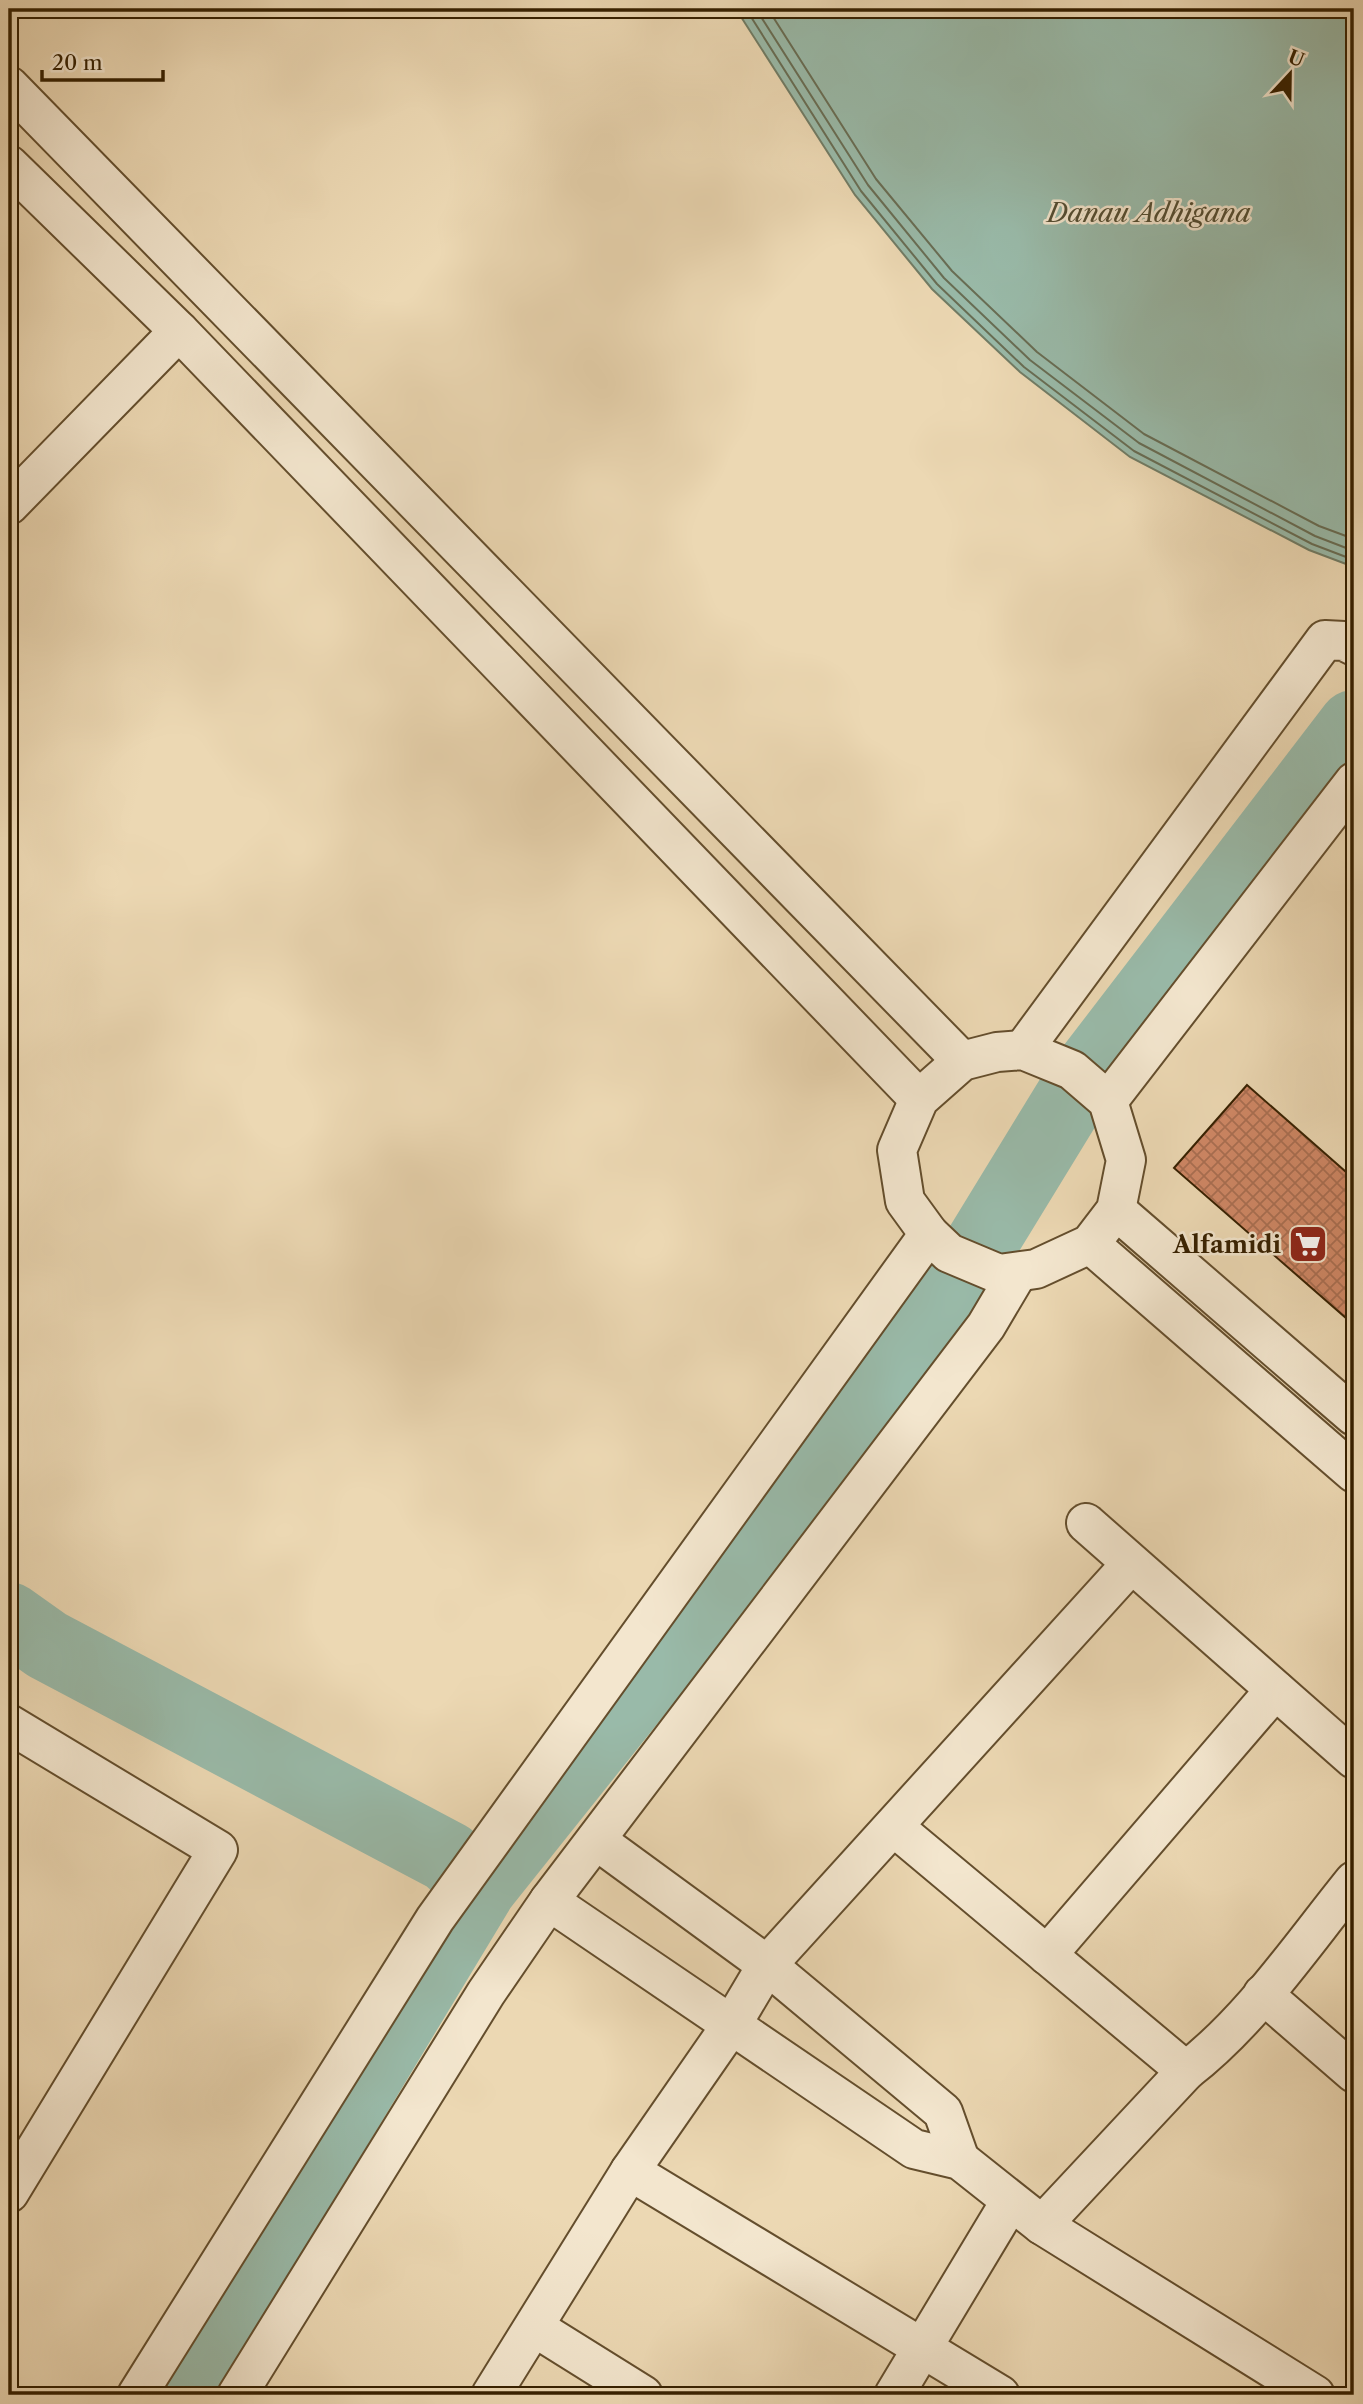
<svg xmlns="http://www.w3.org/2000/svg" width="1363" height="2404" viewBox="0 0 1363 2404" font-family="'Libre Caslon Text',serif">
  <style>
    .water { fill: #99baa9; stroke: #717c65; stroke-width: 2 }
    .lines { fill: none; stroke-linecap: round; stroke-linejoin: round }
    .shore { stroke: #686d54; stroke-width: 2 }
    .river { stroke: #99baa9; stroke-width: 72 }
    .building { fill: url(#building-cross-hatch); stroke: #362000; stroke-width: 2 }
    .minor-casing { stroke: #644e2d; stroke-width: 42 }
    .minor { stroke: #f3e6ce; stroke-width: 38 }
    .labels { text-anchor: middle; dominant-baseline: central; stroke-width: 5; stroke-linejoin: round; paint-order: stroke }
    .poi-label { font-size: 24px; font-weight: bold; fill: #362000; stroke: #f3e6ce; text-anchor: end }
    .water-label { font-size: 26px; font-style: italic; fill: #544e33; stroke: #f3e6ce }
  </style>
  <defs>
    <pattern id="building-cross-hatch" width="8" height="8" patternUnits="userSpaceOnUse" patternTransform="scale(1.75)"><rect width="8" height="8" fill="#cf8765"/><path d="M0 0l8 8M0 8l8-8" fill="none" stroke="#a96e51"/></pattern>
  </defs>
  <rect width="100%" height="100%" fill="#ecd8b3"/>
  <filter id="stains"><feTurbulence type="fractalNoise" baseFrequency=".00286" numOctaves="4"/><feColorMatrix values="0 0 0 0 .2 0 0 0 0 .09 0 0 0 0 .02 0 0 0 .5 -.17"/></filter>
  <radialGradient id="worn" r=".72"><stop offset=".6" stop-color="#630" stop-opacity="0"/><stop offset="1" stop-color="#630" stop-opacity=".3"/></radialGradient>
  <!-- water -->
  <path class="water" d="M736,9H1354V567L1309,550L1130,457L1020,372L932,289L855,195Z"/>
  <g class="lines">
    <!-- shore -->
    <g class="shore">
      <path d="M746,9L861,191L937,284L1024,367L1134,451L1312,544L1354,560"/>
      <path d="M756,9L868,185L944,278L1030,360L1139,443L1315,536L1354,551"/>
      <path d="M768,9L876,179L952,271L1037,352L1144,434L1319,526L1354,539"/>
    </g>
    <!-- river -->
    <g class="river">
      <path d="M9,1618L47,1645L448,1857L481,1887"/>
      <path d="M175,2395L481,1887L916,1342L966,1269L1078,1086L1354,726"/>
    </g>
  </g>
  <!-- building -->
  <path class="building" d="M1247,1085L1354,1179V1309L1346,1318L1174,1168Z"/>
  <g class="lines">
    <!-- minor casing -->
    <g class="minor-casing">
      <g id="minor">
        <path d="M9,86L962,1061"/>
        <path d="M9,165L179,331L919,1099"/>
        <path d="M9,505L179,331"/>
        <path d="M1023,1050L1072,1070L1108,1101L1126,1160L1116,1210L1090,1244L1036,1269L999,1274L949,1253L929,1234L905,1201L897,1150L919,1099L962,1061L997,1052Z"/>
        <path d="M1023,1050L1325,640L1344,641L1354,646"/>
        <path d="M1108,1101L1354,782"/>
        <path d="M1116,1210L1354,1416"/>
        <path d="M1090,1244L1354,1473"/>
        <path d="M1086,1523L1354,1759"/>
        <path d="M9,1724L218,1850L9,2193"/>
        <path d="M894,1827L1186,2071L1042,2225"/>
        <path d="M596,1840L767,1965L943,2112L960,2160"/>
        <path d="M549,1901L914,2149L960,2160L1042,2225L1315,2395"/>
        <path d="M1047,1955L1275,1690"/>
        <path d="M1263,1994L1354,2073"/>
        <path d="M1186,2071C1252,2020 1302,1945 1354,1881"/>
        <path d="M630,2171L1000,2395"/>
        <path d="M534,2327L643,2395"/>
        <path d="M137,2395L435,1919L929,1234"/>
        <path d="M237,2395L486,1993L549,1901L986,1326L1018,1272"/>
        <path d="M491,2395L630,2171L732,2024L767,1965L1131,1564"/>
        <path d="M894,2395L1010,2202"/>
      </g>
    </g>
    <!-- minor -->
    <use href="#minor" class="minor"/>
  </g>
  <!-- icons -->
  <defs>
    <g id="supermarket-square" transform="scale(2.0125)"><rect x="-9" y="-9" width="18" height="18" rx="4" fill="#8f2418" stroke="#f3e6ce"/><path d="M-6-5.5h2.5l.6 2H6L4.5 2H-2.5L-4.4-4H-6ZM-1.5 3.2a1.3 1.3 0 1 0 .1 0ZM3 3.2a1.3 1.3 0 1 0 .1 0Z" fill="#fff"/></g>
  </defs>
  <g fill-rule="evenodd">
    <use href="#supermarket-square" x="1308" y="1244"/>
  </g>
  <g class="labels">
    <!-- poi labels -->
    <g class="poi-label">
      <text x="1281" y="1244">Alfamidi</text>
    </g>
    <!-- water labels -->
    <g class="water-label">
      <text x="1149" y="213">Danau Adhigana</text>
    </g>
  </g>
  <!-- margin -->
  <rect width="1363" height="2404" fill="none" stroke="#ecd8b3" stroke-width="35"/>
  <rect x="10" y="10" width="1342" height="2383" fill="none" stroke="#362000" stroke-width="3.5"/>
  <rect x="18" y="18" width="1328" height="2369" fill="none" stroke="#362000" stroke-width="2"/>
  <!-- north arrow -->
  <g transform="translate(1290 74) rotate(22)" stroke="#f3e6ce" stroke-width="5" paint-order="stroke">
  <path d="M0-5L12 26L0 18L-12 26Z" fill="#362000"/>
  <text y="-10" font-size="19" font-weight="bold" text-anchor="middle" fill="#362000">U</text>
  </g>
  <!-- scale -->
  <path d="M42 70v10h121v-10" fill="none" stroke="#362000" stroke-width="3.5"/>
  <text x="52" y="70" font-size="21" fill="#362000" stroke="#f3e6ce" stroke-width="5" paint-order="stroke">20 m</text>
  <rect width="100%" height="100%" filter="url(#stains)"/>
  <rect width="100%" height="100%" fill="url(#worn)"/>
</svg>
